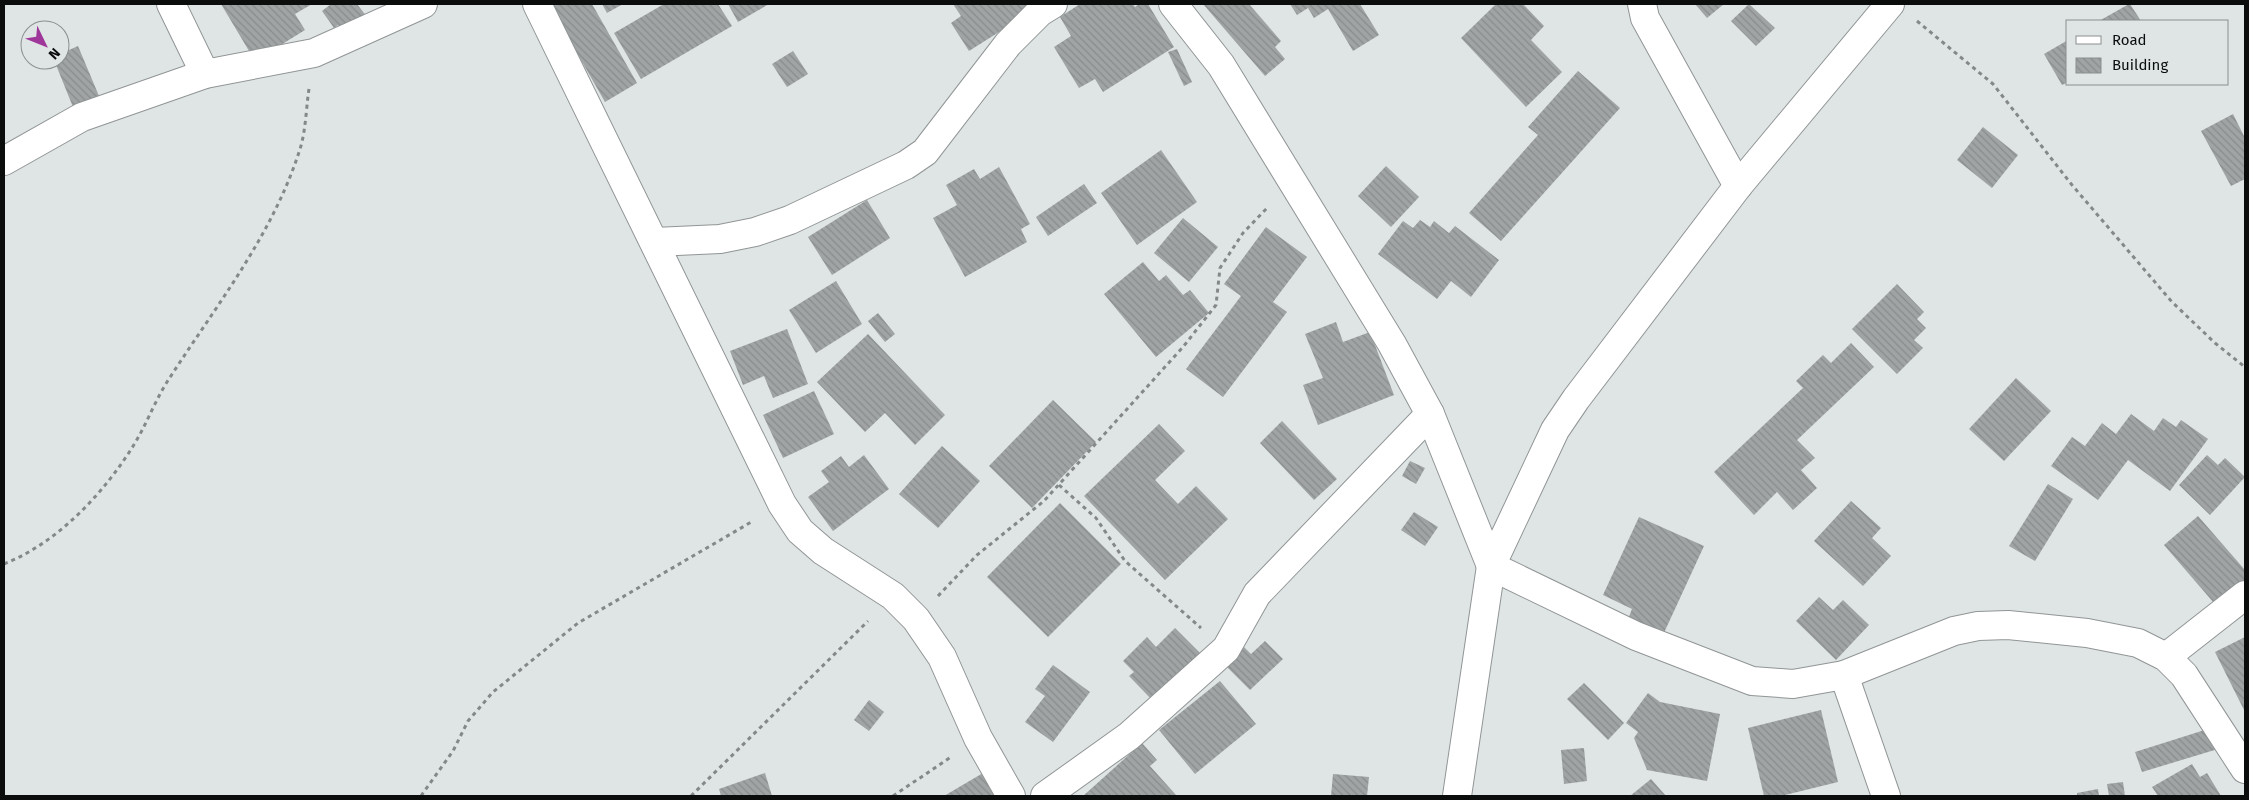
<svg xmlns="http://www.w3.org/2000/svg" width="2249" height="800" viewBox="0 0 2249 800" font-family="'Fira Sans',sans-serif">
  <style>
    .building { fill: url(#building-back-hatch) }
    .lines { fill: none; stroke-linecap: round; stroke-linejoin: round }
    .minor-casing { stroke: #919595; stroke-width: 30 }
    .major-casing { stroke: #919595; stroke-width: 30 }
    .path { stroke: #858888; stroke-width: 3; stroke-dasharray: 4 4; stroke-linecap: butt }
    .minor { stroke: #fff; stroke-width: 28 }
    .major { stroke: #fff; stroke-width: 28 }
  </style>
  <defs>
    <pattern id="building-back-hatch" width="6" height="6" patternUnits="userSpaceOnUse" patternTransform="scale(1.25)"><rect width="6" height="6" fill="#a0a4a4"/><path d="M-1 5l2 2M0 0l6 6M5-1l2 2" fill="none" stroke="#888c8c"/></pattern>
  </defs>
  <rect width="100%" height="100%" fill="#dfe4e4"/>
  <!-- building -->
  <g class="building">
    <path d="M221,4H312L295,14L305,30L255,61Z"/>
    <path d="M331,4H357L370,21L347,37L338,25L334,28L322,11Z"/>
    <path d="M549,4H592L637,83L605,102Z"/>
    <path d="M602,4H623L607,13Z"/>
    <path d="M664,4H718L732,26L641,79L614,33Z"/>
    <path d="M728,4H769L738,22Z"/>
    <path d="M953,4H1030L1034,10L969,51L951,23L961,16Z"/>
    <path d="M1080,4H1133L1135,7L1139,4H1148L1174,47L1103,92L1095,79L1079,88L1054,47L1071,36L1060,17Z"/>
    <path d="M1203,4H1249L1281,41L1275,47L1285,59L1265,76Z"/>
    <path d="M1290,4H1360L1379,35L1353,51L1328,9L1314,18L1308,8L1297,15Z"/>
    <path d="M1496,4H1523L1544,26L1531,40L1562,72L1526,107L1461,38Z"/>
    <path d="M1695,4H1724L1707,18Z"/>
    <path d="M1749,4L1775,28L1756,46L1731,21Z"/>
    <path d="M2130,4L2141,21H2099L2129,4Z"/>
    <path d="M2068,40V82L2062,85L2044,54Z"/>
    <path d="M78,46L99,96L73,107L54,60H60V54Z"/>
    <path d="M1177,49L1192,82L1184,86L1168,52Z"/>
    <path d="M793,51L808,74L787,87L772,64Z"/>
    <path d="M1578,71L1620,108L1501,241L1469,213L1538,135L1528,127Z"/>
    <path d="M2233,114L2245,138V179L2231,186L2201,131Z"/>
    <path d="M1983,127L2018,155L1992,188L1957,160Z"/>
    <path d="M1161,150L1197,202L1137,245L1101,193Z"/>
    <path d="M1386,166L1419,197L1391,227L1358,196Z"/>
    <path d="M999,167L1030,224L1021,229L1027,242L965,277L933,218L957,205L946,185L974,169L980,179Z"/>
    <path d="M1084,184L1097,203L1048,236L1036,217Z"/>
    <path d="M867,200L890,238L832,275L808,237Z"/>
    <path d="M1183,218L1218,247L1189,282L1154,253Z"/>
    <path d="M1420,220L1430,227L1434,221L1449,233L1455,226L1499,260L1471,297L1451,281L1437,299L1378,254L1403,221L1413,228Z"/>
    <path d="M1266,227L1307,257L1273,302L1287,312L1223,397L1186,369L1241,296L1224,284Z"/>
    <path d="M1143,262L1159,281L1166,275L1183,295L1190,290L1209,313L1156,357L1104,294Z"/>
    <path d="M836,281L862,324L816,353L789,310Z"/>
    <path d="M1897,284L1924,312L1917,319L1926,328L1914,340L1923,348L1897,374L1852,329Z"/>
    <path d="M878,313L895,334L885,342L868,321Z"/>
    <path d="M1336,322L1343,342L1370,332L1394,395L1318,425L1303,385L1323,378L1305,334Z"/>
    <path d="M787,329L808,384L773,398L764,376L743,385L730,351Z"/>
    <path d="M868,334L945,415L915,445L885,413L865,432L817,382Z"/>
    <path d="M1851,343L1874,367L1797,440L1815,458L1801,470L1817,488L1793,510L1777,492L1754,515L1714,472L1803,388L1796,381L1823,355L1831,363Z"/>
    <path d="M2016,378L2051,411L2004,461L1969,429Z"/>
    <path d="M814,391L834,434L783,458L763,415Z"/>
    <path d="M1053,400L1096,442L1032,508L989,466Z"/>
    <path d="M2131,414L2154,431L2163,418L2176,427L2181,420L2208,439L2170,491L2128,460L2098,500L2051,466L2072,437L2085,446L2102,423L2116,434Z"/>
    <path d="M1282,421L1337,479L1314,500L1260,443Z"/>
    <path d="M1159,424L1185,451L1155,480L1178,504L1196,486L1228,519L1165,580L1084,496Z"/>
    <path d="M942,446L980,481L938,528L899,494Z"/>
    <path d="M864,455L889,489L833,531L808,497L829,482L821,471L841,456L849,467Z"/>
    <path d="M2207,455L2218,465L2225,458L2245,477L2210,515L2179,485Z"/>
    <path d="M1410,461L1425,468L1416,484L1402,476Z"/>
    <path d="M2048,484L2073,499L2035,561L2009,546Z"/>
    <path d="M1851,501L1881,528L1872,538L1891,556L1863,586L1814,541Z"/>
    <path d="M1060,503L1121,564L1048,637L987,577Z"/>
    <path d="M1414,512L1438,527L1425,546L1401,530Z"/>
    <path d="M2198,516L2245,570V587L2220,610L2164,545Z"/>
    <path d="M1639,517L1704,546L1663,635L1628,619L1632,609L1603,595Z"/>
    <path d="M1819,597L1833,610L1843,600L1869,625L1836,660L1796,621Z"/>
    <path d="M1175,628L1201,654L1153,701L1129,676L1134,672L1123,661L1147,637L1156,647Z"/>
    <path d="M2245,637V712L2215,652Z"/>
    <path d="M1265,641L1283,659L1250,690L1222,662L1241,644L1251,654Z"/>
    <path d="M1053,665L1090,692L1053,742L1025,722L1045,696L1035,689Z"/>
    <path d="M1220,681L1256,724L1195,774L1159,730Z"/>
    <path d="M1584,683L1624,723L1608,740L1567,699Z"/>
    <path d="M1648,693L1660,702L1720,714L1707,781L1647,770L1634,738L1638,732L1626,723Z"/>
    <path d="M869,700L884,712L869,731L854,720Z"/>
    <path d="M1821,710L1838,782L1781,796H1764L1748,728Z"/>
    <path d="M2211,728L2218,749L2142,772L2135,752Z"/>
    <path d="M1142,743L1157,760L1150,766L1176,795L1174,796H1083Z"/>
    <path d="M1584,748L1587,781L1564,784L1561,750Z"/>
    <path d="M2192,764L2200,777L2207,773L2221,796H2158L2152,787Z"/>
    <path d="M765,773L772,796H721L719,789Z"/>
    <path d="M983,773L997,796H944Z"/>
    <path d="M1333,774L1369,777L1367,796H1331Z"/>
    <path d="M1651,779L1666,796H1630Z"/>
    <path d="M2123,782L2125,796H2109L2107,784Z"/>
    <path d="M2098,789L2099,796H2077V793Z"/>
  </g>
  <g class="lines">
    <!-- minor casing -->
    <g class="minor-casing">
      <g id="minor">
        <path d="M171,4L205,74"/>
        <path d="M537,4L782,504L800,531L823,551L893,596L916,619L942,657L978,738L1011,796"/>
        <path d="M1173,4L1221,65L1392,344L1430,414L1491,566L1636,636L1752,681L1793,684L1844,675L1954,631L1978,626L2008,625L2087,633L2138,643L2166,657L2184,675L2245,769"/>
        <path d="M1642,4L1645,18L1738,186"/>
        <path d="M4,161L82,117L205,74L314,53L423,4"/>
        <path d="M655,242L720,239L755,232L790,220L906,165L925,152L1008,44L1040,12L1053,4"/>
        <path d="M2166,657L2245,595"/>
        <path d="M1844,675L1886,796"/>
        <path d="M1045,796L1129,736L1226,649L1257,594L1430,414"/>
      </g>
    </g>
    <!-- major casing -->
    <g class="major-casing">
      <path id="major" d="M1457,796L1491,566L1555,430L1576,399L1738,186L1890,4"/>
    </g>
    <!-- path -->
    <g class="path">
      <path d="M1917,21L1993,84L2072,185L2172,302L2215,343L2245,367"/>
      <path d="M1059,485L1096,518L1125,561L1201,628"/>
      <path d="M4,564C59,542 105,492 135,443C147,423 155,401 167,382C215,307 273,235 300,149C306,130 306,108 309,89"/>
      <path d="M938,596L977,555L1044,501L1183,347L1216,305L1220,268L1243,233L1268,207"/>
      <path d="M421,796L453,751L468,721L493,692L578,623L753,521"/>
      <path d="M691,796L868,621"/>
      <path d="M893,796L951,757"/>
    </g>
    <!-- minor -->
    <use href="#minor" class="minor"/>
    <!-- major -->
    <use href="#major" class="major"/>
  </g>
  <!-- border -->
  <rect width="2249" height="800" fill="none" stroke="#0b0d0d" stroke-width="10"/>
  <!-- legend -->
  <rect x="2066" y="20" width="162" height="65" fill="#dfe4e4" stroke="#8a8e8e"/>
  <rect x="2076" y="36" width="25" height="8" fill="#ffffff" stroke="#8a8e8e"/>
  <text x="2112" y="45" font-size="15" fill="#0b0d0d">Road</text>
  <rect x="2076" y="58" width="25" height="15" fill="url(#building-back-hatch)" stroke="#8a8e8e"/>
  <text x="2112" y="70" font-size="15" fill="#0b0d0d">Building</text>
  <!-- north arrow -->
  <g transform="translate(45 45) rotate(133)"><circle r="24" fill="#dfe4e4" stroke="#8a8e8e"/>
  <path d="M0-4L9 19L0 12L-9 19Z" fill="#9f3699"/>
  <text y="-8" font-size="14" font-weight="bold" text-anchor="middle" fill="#0b0d0d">N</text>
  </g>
</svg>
